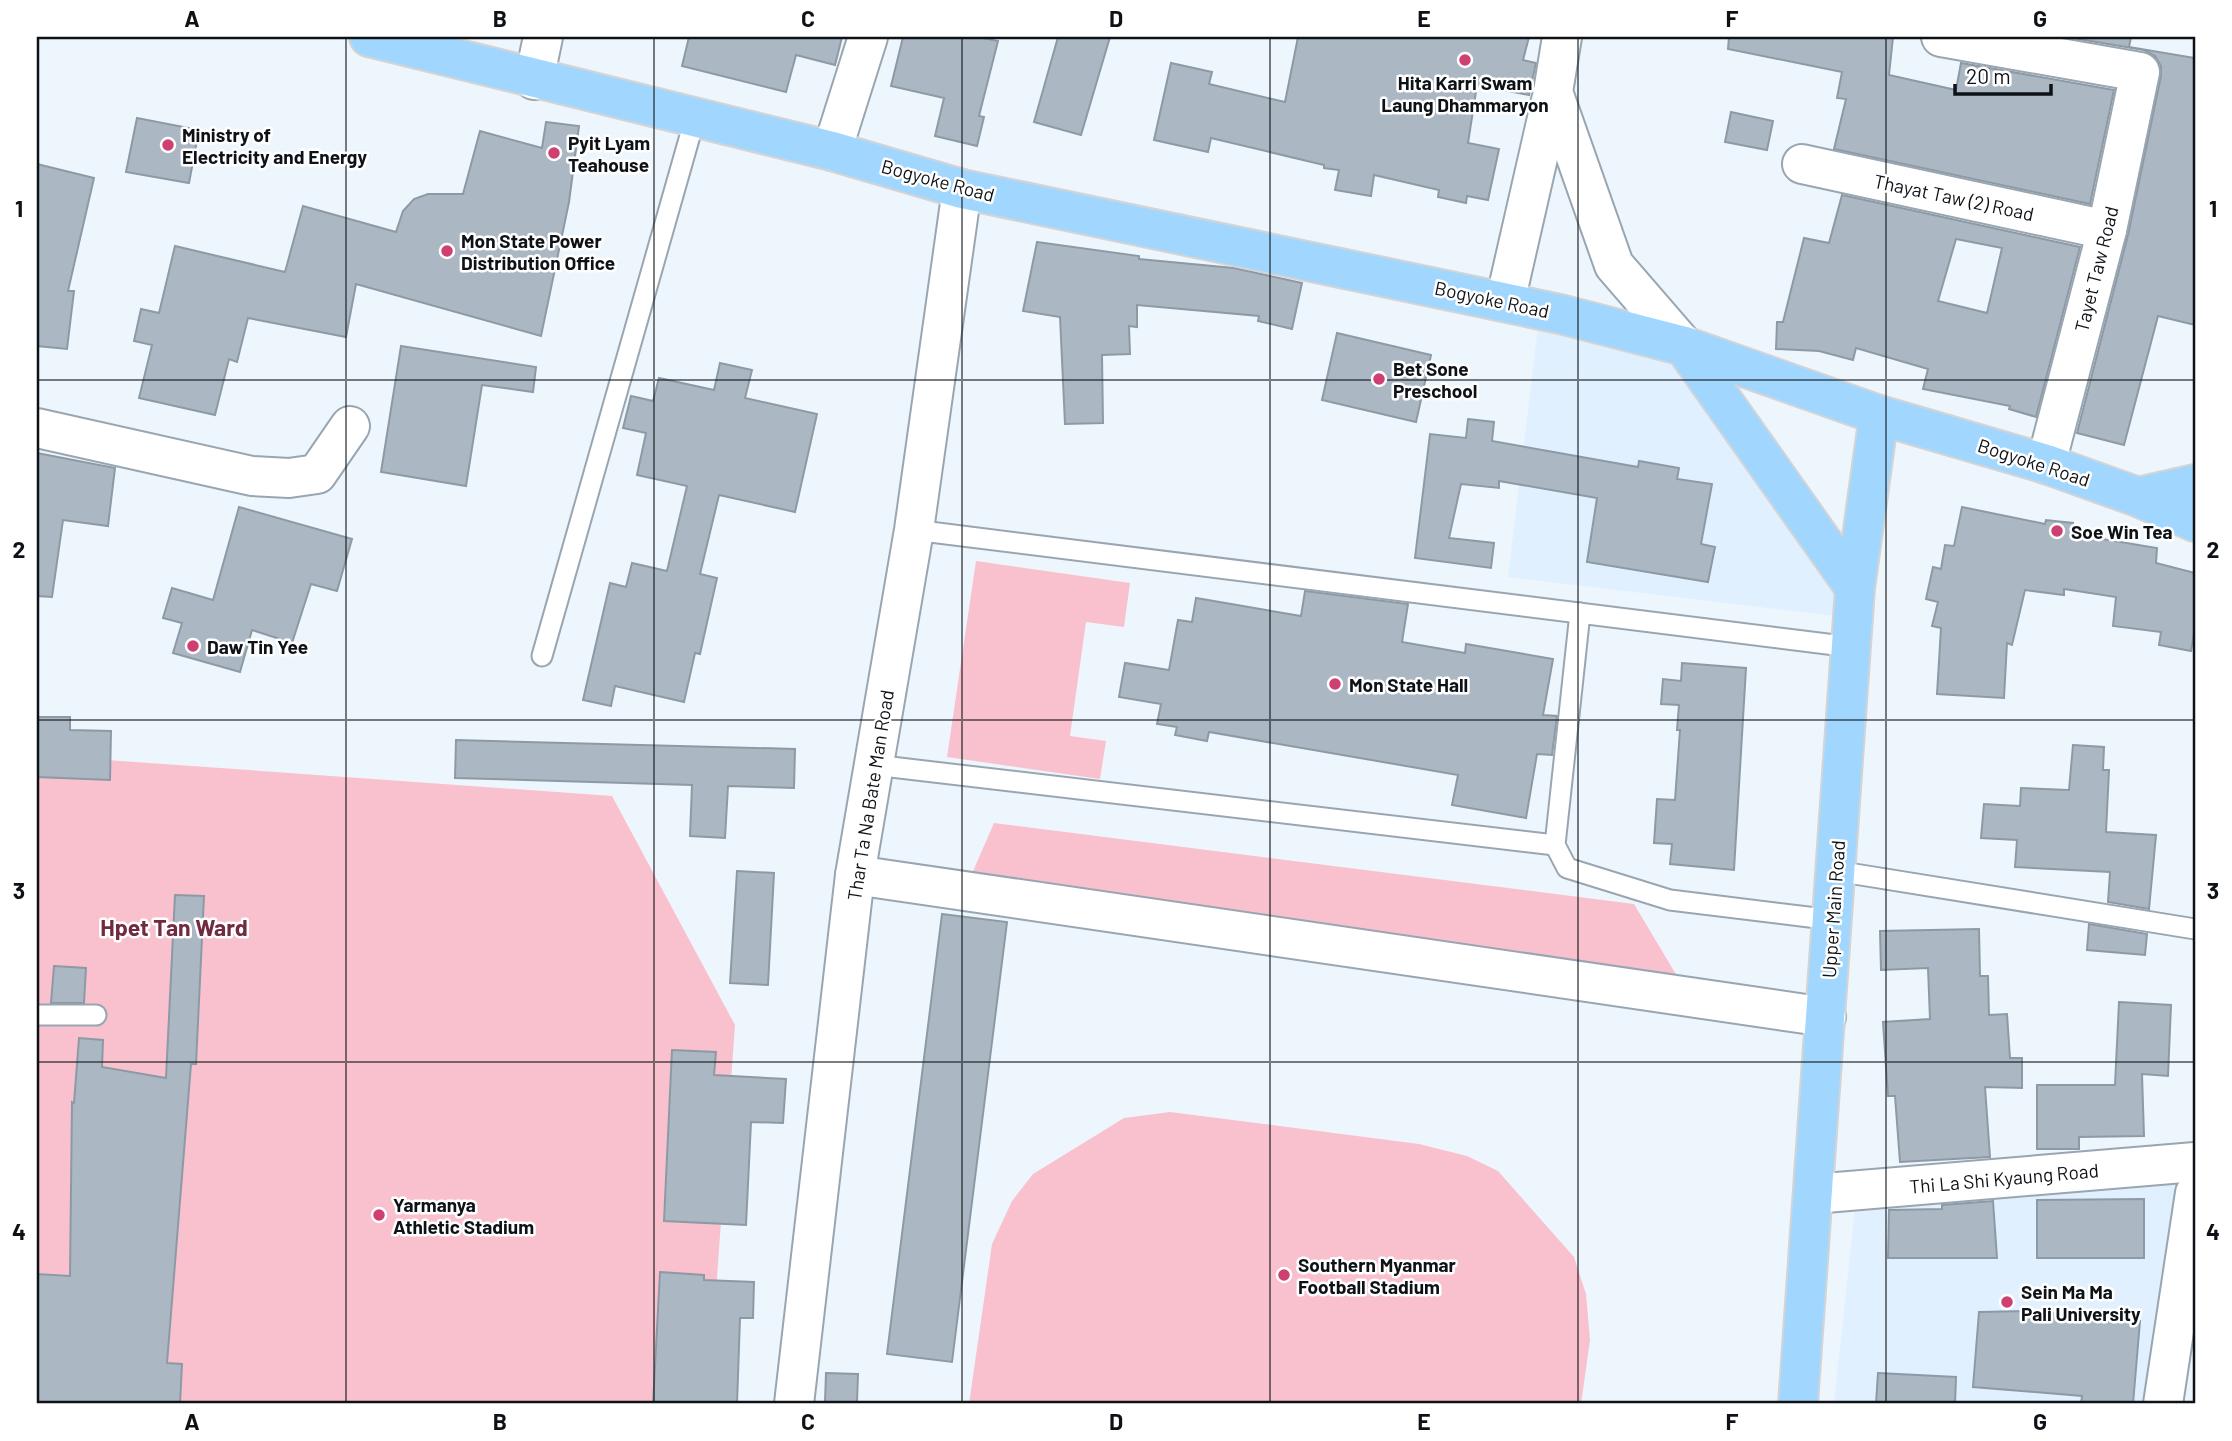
<svg xmlns="http://www.w3.org/2000/svg" width="2232" height="1441" viewBox="0 0 2232 1441" font-family="Barlow,sans-serif">
  <style>
    .built { fill: #e0f0fe }
    .green { fill: #f9c1ce }
    .building { fill: #abb8c4; stroke: #8d9aa5; stroke-width: 2; fill-rule: evenodd }
    .lines { fill: none; stroke-linecap: round; stroke-linejoin: round }
    .lane-casing { stroke: #99a6b1; stroke-width: 23 }
    .street-casing { stroke: #99a6b1; stroke-width: 42 }
    .primary-casing { stroke: #d4d4d5; stroke-width: 42 }
    .lane { stroke: #fff; stroke-width: 19 }
    .street { stroke: #fff; stroke-width: 38 }
    .primary { stroke: #a1d7fe; stroke-width: 38 }
    .grid { fill: none; stroke: #0e1216; stroke-width: 2; stroke-opacity: 0.55 }
    .poi-dot { fill: #cd4071; stroke: #fff; stroke-width: 2.5 }
    .labels { text-anchor: middle; dominant-baseline: central; stroke-width: 5; stroke-linejoin: round; paint-order: stroke }
    .poi-label { font-size: 19px; font-weight: bold; fill: #0e1216; stroke: #fff; text-anchor: start }
    .street-label { font-size: 19px; fill: #0e1216; stroke: #fff }
    .quarter-label { font-size: 23px; font-weight: bold; fill: #702b40; stroke: #fff }
    .neatline { fill: none; stroke: #0e1216; stroke-width: 2.5 }
    .grid-label { font-size: 23px; text-anchor: middle; font-weight: bold; fill: #0e1216 }
  </style>
  <rect width="100%" height="100%" fill="#eef6fd"/>
  <!-- built -->
  <g class="built">
    <path d="M1540,310L1677,359L1837,591L1835,616L1508,577Z"/>
    <path d="M2188,1171L2153,1404H1834L1856,1199Z"/>
  </g>
  <!-- green -->
  <g class="green">
    <path d="M976,561L1130,583L1124,627L1086,622L1070,736L1106,741L1100,779L947,757Z"/>
    <path d="M37,755L612,796L735,1025L708,1404H37Z"/>
    <path d="M994,823L1634,904L1680,981L970,878Z"/>
    <path d="M1170,1112L1419,1144L1467,1156L1498,1171L1574,1257L1586,1294L1590,1340L1581,1404H969L992,1244L1012,1201L1033,1174L1124,1118Z"/>
  </g>
  <!-- building -->
  <g class="building">
    <path d="M689,37H842L835,65L796,55L786,92L682,66Z"/>
    <path d="M903,37H978L998,41L979,116L984,117L977,146L935,136L944,98L891,86Z"/>
    <path d="M1058,37H1110L1081,135L1034,122Z"/>
    <path d="M1298,37H1529L1523,60L1536,63L1529,95L1477,85L1468,143L1499,149L1488,200L1467,196L1466,203L1438,197L1439,190L1374,175L1371,196L1335,190L1339,170L1324,168V165L1211,138L1208,152L1154,140L1171,63L1212,72L1209,84L1285,102Z"/>
    <path d="M1729,37H1893L1889,75L1956,90L1961,63L2114,90L2090,204L1834,149L1846,99L1837,98L1842,72L1728,49Z"/>
    <path d="M2066,37H2131L2129,47L2195,58V325L2158,316L2124,445L2077,433L2128,235L2161,76V66L2155,56L2144,50Z"/>
    <path d="M1731,112L1773,121L1767,150L1725,142Z"/>
    <path d="M137,118L199,130L189,183L126,172Z"/>
    <path d="M546,122L579,126L569,202L541,336L356,284L346,337L248,318L237,362L229,359L215,415L139,398L152,345L134,341L141,309L159,313L175,246L285,272L303,206L396,232L403,211L414,199L428,194H463L480,131L542,148Z"/>
    <path d="M37,164L94,178L68,291H74L67,349L37,346Z"/>
    <path d="M1842,195L2080,247L2036,417L2009,409L2010,406L1923,389L1928,369L1856,348L1853,360L1819,351L1776,349L1777,322H1783L1804,238L1829,243ZM1956,239L2002,248L1987,313L1938,301Z"/>
    <path d="M1037,242L1139,256V259L1234,268L1302,283L1292,329L1258,321L1259,316L1137,305V327L1129,326L1130,354L1102,355L1103,423L1065,424L1060,317L1023,311Z"/>
    <path d="M1337,333L1431,355L1416,422L1322,400Z"/>
    <path d="M401,346L536,367L533,392L482,385L466,486L381,472Z"/>
    <path d="M720,363L752,370L745,398L817,414L795,512L719,495L700,574L717,578L700,654L695,653L684,702L615,686L611,706L583,700L610,583L626,587L632,563L667,571L687,486L637,475L646,433L623,428L631,396L653,401L659,378L714,390Z"/>
    <path d="M1468,419L1494,422L1492,441L1638,467L1639,461L1679,468L1677,479L1712,484L1701,544L1715,547L1708,582L1587,562L1597,498L1499,481V488L1461,484L1449,538L1494,543L1491,568L1415,558L1430,434L1466,438Z"/>
    <path d="M37,453L115,468L108,526L63,520L52,597L37,596Z"/>
    <path d="M239,507L352,539L337,591L311,584L292,643L252,630L240,672L173,653L182,623L163,618L172,588L213,600Z"/>
    <path d="M1962,507L2045,524L2046,520L2073,523L2072,534L2157,548L2156,563L2195,573V628L2191,651L2159,645L2161,632L2113,626L2116,597L2064,589V595L2025,590L2012,645L2007,643L2004,698L1937,694L1941,628L1932,626L1938,602L1926,599L1933,567L1941,569L1945,545L1954,546Z"/>
    <path d="M1305,591L1408,604L1402,642L1465,653L1466,644L1553,659L1543,715L1557,716L1552,755L1537,754L1526,818L1452,805L1458,775L1209,732L1207,741L1175,735L1177,727L1157,724L1161,704L1119,697L1125,663L1169,670L1178,620L1192,622L1196,598L1301,616Z"/>
    <path d="M1682,663L1746,668L1734,870L1670,864L1672,844L1654,843L1657,799L1675,800L1680,730H1677L1679,705L1661,704L1663,679L1681,681Z"/>
    <path d="M37,717H70V730L111,731L110,780L37,777Z"/>
    <path d="M456,740L795,749L794,788L728,786L725,838L690,836L692,785L455,778Z"/>
    <path d="M2073,745L2104,747L2103,770H2109L2106,832L2156,835L2149,909L2108,902L2110,872L2015,867L2017,840L1981,838L1984,804L2020,806L2021,788L2069,790Z"/>
    <path d="M737,871L774,873L768,985L730,983Z"/>
    <path d="M175,895L204,896L196,1064H191L167,1363L182,1364L180,1404L37,1403V1274L70,1276L72,1102L74,1103L79,1038L103,1040L102,1067L166,1078Z"/>
    <path d="M942,914L1007,922L952,1362L887,1354Z"/>
    <path d="M2089,924L2147,934L2145,955L2087,950Z"/>
    <path d="M1979,929L1980,976H1988L1989,1015L2007,1014L2010,1058H2022V1088L1985,1087L1990,1157L1900,1162L1895,1096H1888L1883,1022L1930,1019L1928,968L1881,970L1880,931Z"/>
    <path d="M54,966L86,968L84,1003H51Z"/>
    <path d="M2119,1002L2171,1005L2168,1076L2142,1074L2144,1136L2079,1137V1149H2037V1085H2115Z"/>
    <path d="M672,1050L716,1052L714,1075L786,1079L783,1123L751,1122L746,1225L664,1221Z"/>
    <path d="M2144,1199V1258H2037V1200Z"/>
    <path d="M1993,1201L1997,1258H1888L1889,1210L1942,1209V1205Z"/>
    <path d="M660,1272L704,1275V1280L754,1282L753,1318H740L737,1404H653Z"/>
    <path d="M2027,1311L2140,1321L2133,1404H2081L2082,1396L1973,1387L1979,1312Z"/>
    <path d="M826,1373L858,1374L857,1403L825,1402Z"/>
    <path d="M1878,1373L1956,1377L1955,1404H1876Z"/>
  </g>
  <g class="lines">
    <!-- lane casing -->
    <g class="lane-casing">
      <g id="lane">
        <path d="M914,530L1851,647"/>
        <path d="M1580,613L1555,845L1567,868L1670,900L1833,920"/>
        <path d="M542,656L695,118"/>
        <path d="M874,765L1555,845"/>
        <path d="M1836,871L2195,929"/>
        <path d="M37,1015H96"/>
      </g>
    </g>
    <!-- street casing -->
    <g class="street-casing">
      <g id="street">
        <path d="M1562,37L1553,92L1614,265L1684,346"/>
        <path d="M1941,37L2140,72L2107,230L2046,464"/>
        <path d="M534,80L543,37"/>
        <path d="M832,151L868,37"/>
        <path d="M1802,164L2107,230"/>
        <path d="M1505,302L1553,92"/>
        <path d="M37,428L252,476L289,478L317,474L350,426"/>
        <path d="M855,875L1826,1017"/>
        <path d="M1813,1194L2195,1162"/>
        <path d="M794,1404L855,875L914,530L962,189"/>
        <path d="M2163,1404L2195,1193"/>
      </g>
    </g>
    <!-- primary casing -->
    <g class="primary-casing">
      <g id="primary">
        <path d="M369,37L832,151L962,189L1560,314L1684,346L1879,415L2046,464L2138,497L2195,522"/>
        <path d="M1684,346L1855,588"/>
        <path d="M2138,497L2195,484"/>
        <path d="M1798,1404L1855,588L1879,415"/>
      </g>
    </g>
    <!-- lane -->
    <use href="#lane" class="lane"/>
    <!-- street -->
    <use href="#street" class="street"/>
    <!-- primary -->
    <use href="#primary" class="primary"/>
  </g>
  <!-- grid -->
  <path class="grid" d="M346,37V1404M654,37V1404M962,37V1404M1270,37V1404M1578,37V1404M1886,37V1404M37,380H2195M37,720H2195M37,1062H2195"/>
  <!-- markers -->
  <g class="poi-dot">
    <circle cx="1465" cy="60" r="7"/>
    <circle cx="168" cy="145" r="7"/>
    <circle cx="554" cy="153" r="7"/>
    <circle cx="447" cy="251" r="7"/>
    <circle cx="1379" cy="379" r="7"/>
    <circle cx="2057" cy="531" r="7"/>
    <circle cx="193" cy="646" r="7"/>
    <circle cx="1335" cy="684" r="7"/>
    <circle cx="379" cy="1215" r="7"/>
    <circle cx="1284" cy="1275" r="7"/>
    <circle cx="2007" cy="1302" r="7"/>
  </g>
  <g class="labels">
    <!-- poi labels -->
    <g class="poi-label">
      <text x="1465" y="82" text-anchor="middle">Hita Karri Swam<tspan x="1465" dy="22">Laung Dhammaryon</tspan></text>
      <text x="182" y="134">Ministry of<tspan x="182" dy="22">Electricity and Energy</tspan></text>
      <text x="568" y="142">Pyit Lyam<tspan x="568" dy="22">Teahouse</tspan></text>
      <text x="461" y="240">Mon State Power<tspan x="461" dy="22">Distribution Office</tspan></text>
      <text x="1393" y="368">Bet Sone<tspan x="1393" dy="22">Preschool</tspan></text>
      <text x="2071" y="531">Soe Win Tea</text>
      <text x="207" y="646">Daw Tin Yee</text>
      <text x="1349" y="684">Mon State Hall</text>
      <text x="393" y="1204">Yarmanya<tspan x="393" dy="22">Athletic Stadium</tspan></text>
      <text x="1298" y="1264">Southern Myanmar<tspan x="1298" dy="22">Football Stadium</tspan></text>
      <text x="2021" y="1291">Sein Ma Ma<tspan x="2021" dy="22">Pali University</tspan></text>
    </g>
    <!-- street labels -->
    <g class="street-label">
      <text transform="translate(938 180) rotate(15)">Bogyoke Road</text>
      <text transform="translate(1954 197) rotate(12)">Thayat Taw (2) Road</text>
      <text transform="translate(2096 269) rotate(-76)">Tayet Taw Road</text>
      <text transform="translate(1492 299) rotate(12)">Bogyoke Road</text>
      <text transform="translate(2034 462) rotate(18)">Bogyoke Road</text>
      <text transform="translate(870 795) rotate(-81)">Thar Ta Na Bate Man Road</text>
      <text transform="translate(1833 909) rotate(-86)">Upper Main Road</text>
      <text transform="translate(2004 1178) rotate(-5)">Thi La Shi Kyaung Road</text>
    </g>
    <!-- quarter labels -->
    <g class="quarter-label">
      <text x="174" y="927">Hpet Tan Ward</text>
    </g>
  </g>
  <!-- border -->
  <rect width="2232" height="1441" fill="none" stroke="#ffffff" stroke-width="77"/>
  <!-- scale -->
  <path d="M1955 84v10h96v-10" fill="none" stroke="#0e1216" stroke-width="3.5"/>
  <text x="1966" y="84" font-size="21" fill="#0e1216" stroke="#ffffff" stroke-width="5" paint-order="stroke">20 m</text>
  <rect x="38" y="38" width="2156" height="1364" class="neatline"/>
  <g class="grid-label">
    <text x="192" y="27">A</text>
    <text x="500" y="27">B</text>
    <text x="808" y="27">C</text>
    <text x="1116" y="27">D</text>
    <text x="1424" y="27">E</text>
    <text x="1732" y="27">F</text>
    <text x="2040" y="27">G</text>
    <text x="19" y="217">1</text>
    <text x="2213" y="217">1</text>
    <text x="19" y="558">2</text>
    <text x="2213" y="558">2</text>
    <text x="19" y="899">3</text>
    <text x="2213" y="899">3</text>
    <text x="19" y="1240">4</text>
    <text x="2213" y="1240">4</text>
    <text x="192" y="1430">A</text>
    <text x="500" y="1430">B</text>
    <text x="808" y="1430">C</text>
    <text x="1116" y="1430">D</text>
    <text x="1424" y="1430">E</text>
    <text x="1732" y="1430">F</text>
    <text x="2040" y="1430">G</text>
  </g>
</svg>
